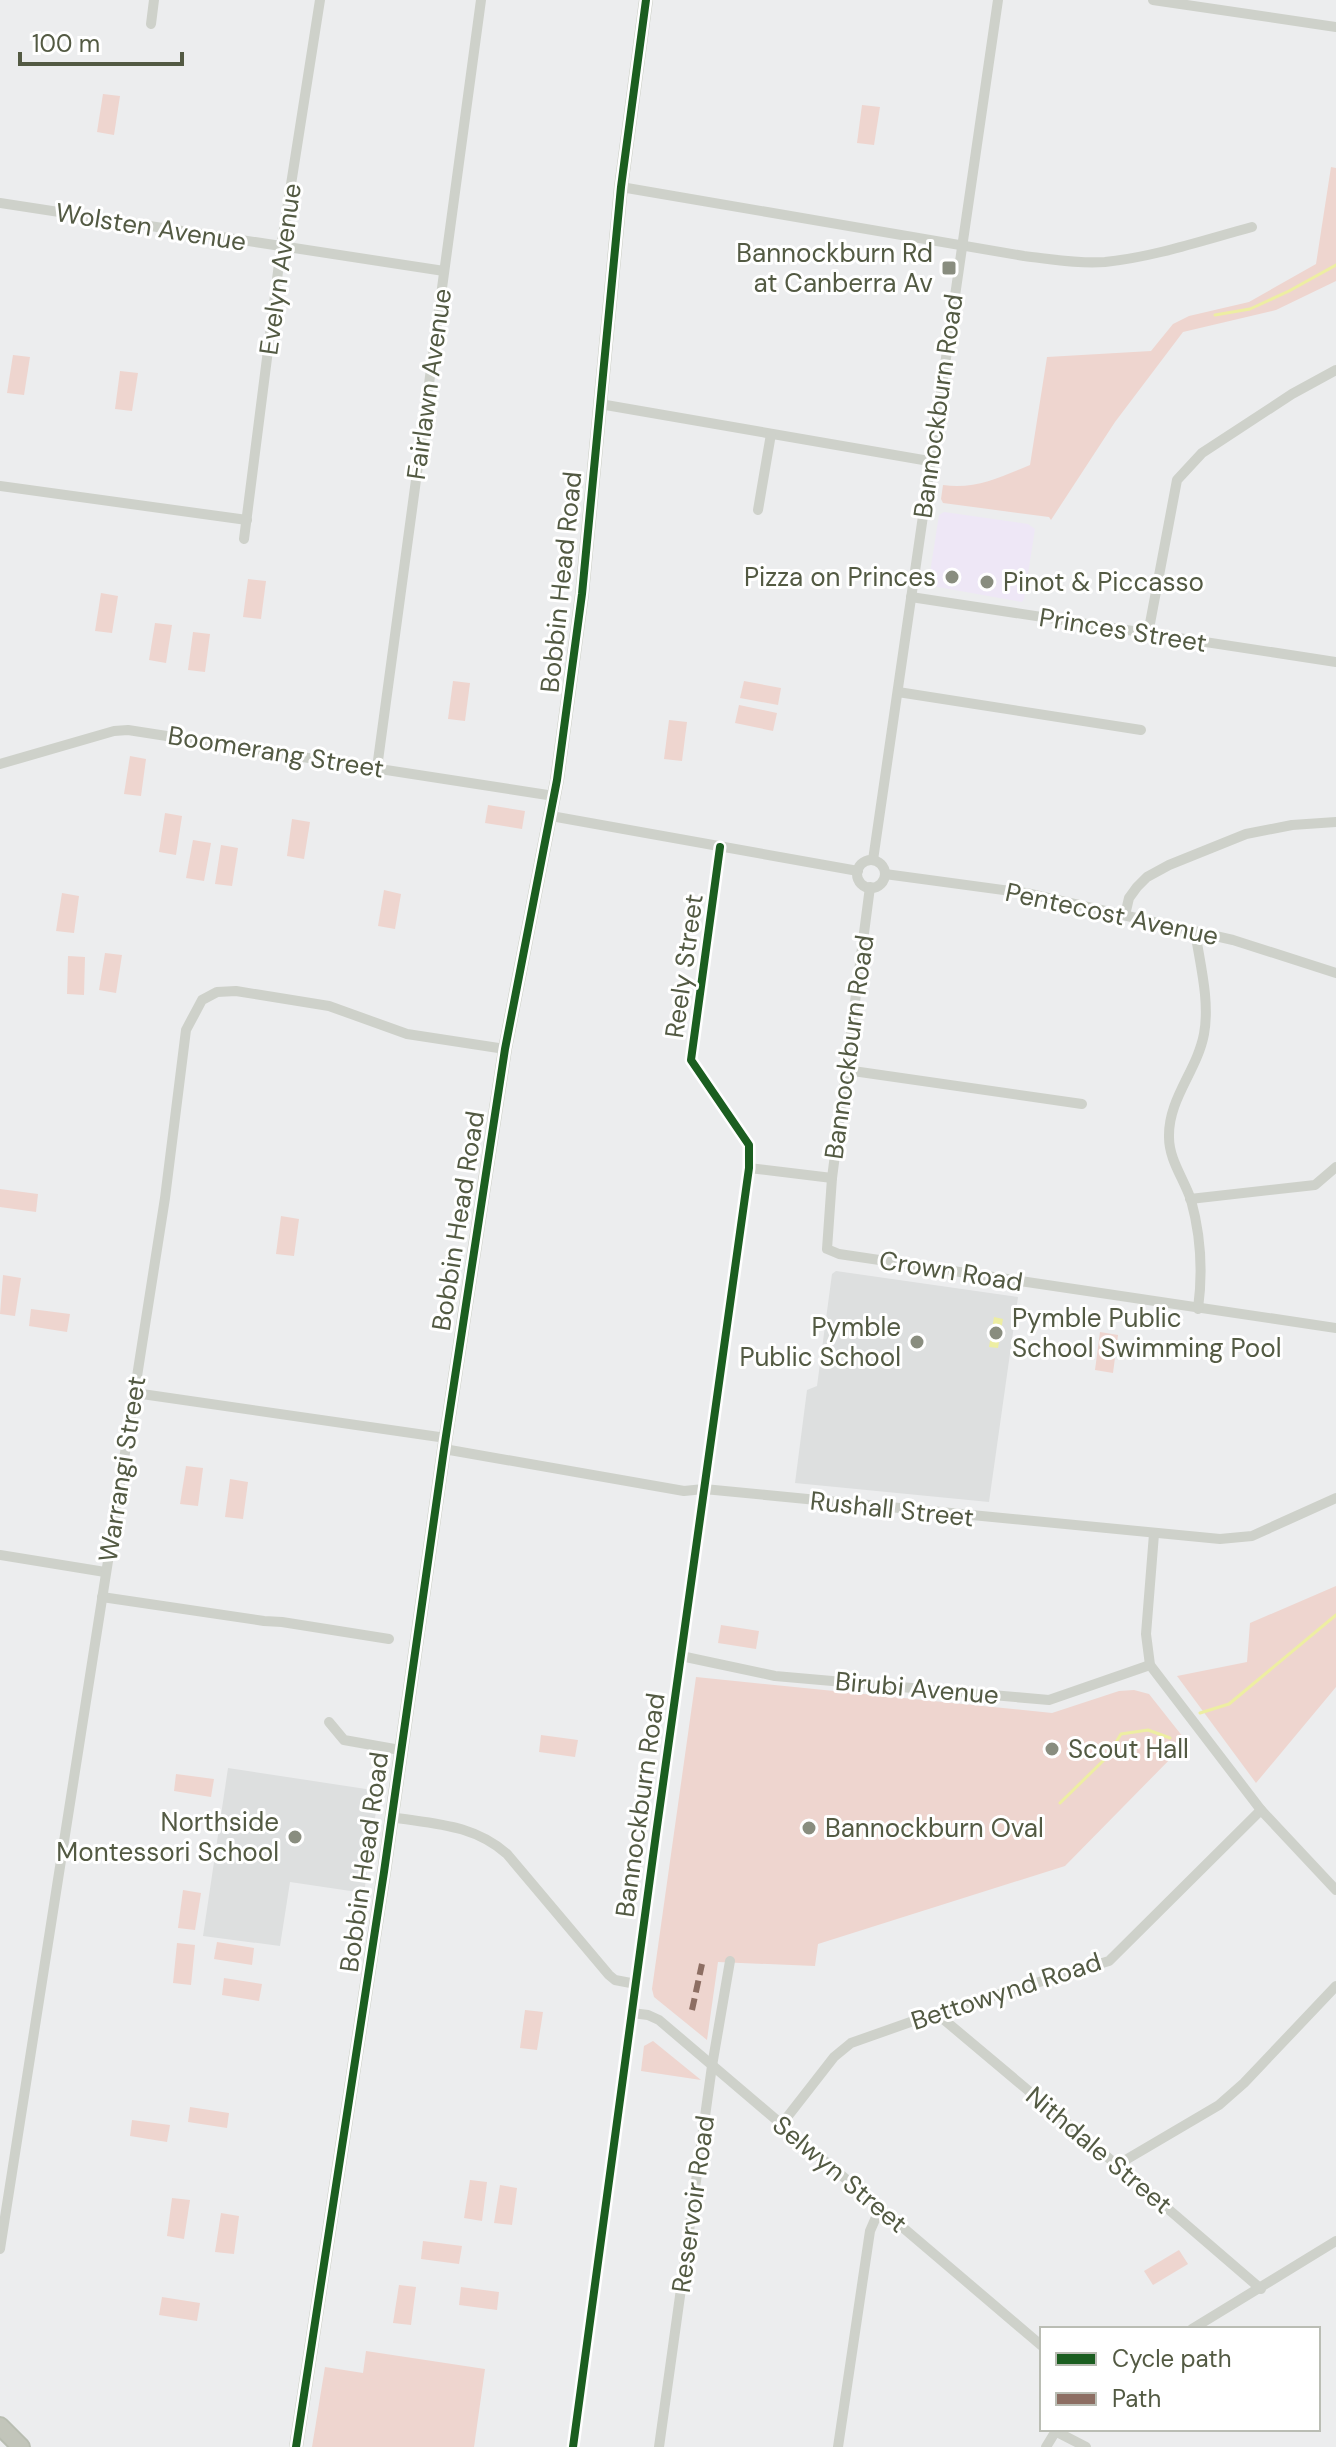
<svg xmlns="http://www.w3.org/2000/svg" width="1336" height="2447" viewBox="0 0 1336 2447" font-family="'DM Sans',sans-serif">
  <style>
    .commercial { fill: #eee7f6 }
    .education { fill: #dddfdf }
    .green { fill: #eed5cf }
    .water { fill: #edeea2 }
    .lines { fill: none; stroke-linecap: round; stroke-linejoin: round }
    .stream { stroke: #edeea2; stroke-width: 3 }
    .highway-casing { stroke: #b8bdb1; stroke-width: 20 }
    .minor { stroke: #ced1ca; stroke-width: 10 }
    .major { stroke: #cbcec5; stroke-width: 14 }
    .highway { stroke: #c2c5ba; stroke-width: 16 }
    .quiet { stroke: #8d6e63; stroke-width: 6; stroke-dasharray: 12 6; stroke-linecap: butt }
    .cycleway-casing { stroke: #fff; stroke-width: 13 }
    .cycleway { stroke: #1b5e20; stroke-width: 8 }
    .poi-dot { fill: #898d7f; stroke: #fff; stroke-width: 3 }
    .labels { text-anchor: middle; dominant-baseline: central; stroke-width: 6; stroke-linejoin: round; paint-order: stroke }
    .street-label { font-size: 26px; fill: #535a43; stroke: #fff }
    .poi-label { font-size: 26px; fill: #535a43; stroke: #fff; text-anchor: end }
  </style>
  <rect width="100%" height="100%" fill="#ecedee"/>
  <!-- commercial -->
  <path class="commercial" d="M944,512L1028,524L1035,529L1024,599L1022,602L932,586L929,579L939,515Z"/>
  <!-- education -->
  <g class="education">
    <path d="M836,1271L1018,1297L989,1502L795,1483L807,1390L817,1386L832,1274Z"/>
    <path d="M228,1768L379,1791L364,1893L290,1882L280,1946L203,1936Z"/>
  </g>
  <!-- green -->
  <g class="green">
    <path d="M103,94L120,96L114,135L97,132Z"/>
    <path d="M862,105L880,107L874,145L857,143Z"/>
    <path d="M1331,167L1336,168V281L1276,310L1183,332L1115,422L1051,520L1049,517L943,503L941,499L943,485C975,490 1001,477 1030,465L1047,357L1151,351L1173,324L1189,316L1249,302L1316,264Z"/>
    <path d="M13,355L30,357L24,395L7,393Z"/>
    <path d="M120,371L138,373L132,411L115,409Z"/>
    <path d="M248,579L266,581L261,619L243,617Z"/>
    <path d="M101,593L118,596L112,633L95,631Z"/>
    <path d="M155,623L172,625L166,663L149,660Z"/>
    <path d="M193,632L210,634L205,672L188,670Z"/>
    <path d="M453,681L470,683L465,721L448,719Z"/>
    <path d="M744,681L781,688L778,705L740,698Z"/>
    <path d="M739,705L777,713L773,731L735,723Z"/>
    <path d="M669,720L687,722L682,761L664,759Z"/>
    <path d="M130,756L146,759L141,796L124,794Z"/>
    <path d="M488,805L525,811L522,829L485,823Z"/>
    <path d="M165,813L182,816L176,855L159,852Z"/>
    <path d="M292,819L310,822L304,859L287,856Z"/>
    <path d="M193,840L211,843L204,881L186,878Z"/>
    <path d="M221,845L238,848L232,886L215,884Z"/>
    <path d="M384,890L401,894L395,929L378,926Z"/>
    <path d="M62,893L79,896L74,933L56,931Z"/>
    <path d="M105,953L122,955L116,993L99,990Z"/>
    <path d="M68,956L85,957L84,995L67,994Z"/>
    <path d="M0,1189L38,1194L36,1212L0,1207Z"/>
    <path d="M281,1216L299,1219L294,1256L276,1254Z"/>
    <path d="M3,1275L21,1278L15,1316L0,1314Z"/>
    <path d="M31,1309L70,1314L67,1332L29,1326Z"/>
    <path d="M1100,1332L1118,1335L1113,1373L1095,1370Z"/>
    <path d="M186,1466L203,1468L198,1506L180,1504Z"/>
    <path d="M230,1479L248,1482L243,1519L225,1517Z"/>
    <path d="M1336,1586V1687L1256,1783L1177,1676L1247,1662L1250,1623Z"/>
    <path d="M721,1625L759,1631L756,1649L718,1643Z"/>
    <path d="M696,1677L1052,1713L1119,1691L1134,1690L1149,1694L1183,1737L1179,1750L1065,1866L818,1944L815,1966L718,1962L707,2040L654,1997L652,1989Z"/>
    <path d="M541,1735L578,1740L575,1757L539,1752Z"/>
    <path d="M176,1774L214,1779L211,1797L174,1791Z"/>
    <path d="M183,1890L201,1893L195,1930L178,1928Z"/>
    <path d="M217,1942L254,1948L252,1965L214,1959Z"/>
    <path d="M177,1943L195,1945L191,1985L173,1983Z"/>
    <path d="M224,1978L262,1984L259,2001L222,1995Z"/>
    <path d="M525,2010L543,2012L537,2050L520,2048Z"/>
    <path d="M653,2041L701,2080L641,2071L644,2046Z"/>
    <path d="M190,2107L229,2113L227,2128L188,2122Z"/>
    <path d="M132,2120L170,2125L167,2142L130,2136Z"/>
    <path d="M470,2180L487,2182L482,2221L464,2218Z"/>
    <path d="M500,2185L517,2188L512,2225L494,2223Z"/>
    <path d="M172,2198L190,2200L184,2239L167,2236Z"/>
    <path d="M221,2213L239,2216L234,2254L215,2252Z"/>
    <path d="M423,2241L462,2246L459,2264L421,2259Z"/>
    <path d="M1179,2250L1188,2264L1153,2285L1144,2271Z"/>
    <path d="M399,2285L416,2287L411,2325L393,2323Z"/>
    <path d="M461,2287L499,2292L497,2310L459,2305Z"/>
    <path d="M162,2297L200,2303L197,2321L159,2315Z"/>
    <path d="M366,2351L485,2369L474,2447H312L325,2367L363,2373Z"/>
  </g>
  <!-- water -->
  <path class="water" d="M994,1317L1003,1319L998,1348L989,1347Z"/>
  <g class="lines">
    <!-- stream -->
    <g class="stream">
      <path d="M1215,315L1250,309L1289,291L1336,265"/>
      <path d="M1200,1713L1229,1704L1336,1615"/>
      <path d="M1060,1803L1107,1757L1121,1734L1148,1730L1170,1738"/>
    </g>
    <!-- highway casing -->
    <g class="highway-casing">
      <path id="highway" d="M0,2426L21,2447"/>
    </g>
    <!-- minor -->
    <g class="minor">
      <path d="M1153,0L1336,27"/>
      <path d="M151,24L154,0"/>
      <path d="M621,187L1024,256C1051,259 1078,264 1105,262C1154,257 1204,240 1252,227"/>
      <path d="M0,203L444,271"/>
      <path d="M600,404L929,461"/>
      <path d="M0,486L247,520"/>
      <path d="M758,510L771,434"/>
      <path d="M244,539L281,248L320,0"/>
      <path d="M911,597L1336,662"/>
      <path d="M1148,634L1177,480L1202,453L1292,394L1336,370"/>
      <path d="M898,692L1141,730"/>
      <path d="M0,764L114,731L128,730L554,796"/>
      <path d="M377,768L481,0"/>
      <path d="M551,816L858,871"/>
      <path d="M873,860L998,0"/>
      <circle cx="871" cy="874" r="14"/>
      <path d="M885,874L1026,893L1233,940L1336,973"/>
      <path d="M870,887L832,1178L827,1249L839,1254L1336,1328"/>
      <path d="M1125,915L1129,898L1137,887L1147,877L1169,865L1246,834L1292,825L1336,822"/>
      <path d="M1195,931C1200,964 1210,1001 1204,1034C1197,1071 1168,1099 1169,1137C1169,1160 1184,1179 1191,1200C1201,1236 1203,1272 1198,1309"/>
      <path d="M846,1070L1082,1104"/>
      <path d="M749,1168L832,1178"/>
      <path d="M1190,1199L1315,1185L1336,1167"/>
      <path d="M135,1393L446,1438"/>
      <path d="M444,1449L684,1491L704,1489L1220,1539L1252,1536L1336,1498"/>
      <path d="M1154,1534L1146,1634L1150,1665L1261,1810L1336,1890"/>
      <path d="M0,1555L105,1572"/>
      <path d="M102,1597L264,1621L282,1622L389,1639"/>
      <path d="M681,1656L775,1676L1049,1700L1150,1665"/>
      <path d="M329,1722L344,1740L400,1750"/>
      <path d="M391,1817C434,1824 473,1824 507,1854L609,1975L615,1980L636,1984"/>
      <path d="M632,2013L648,2015L659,2020L1042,2346"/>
      <path d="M936,2013L1117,2165L1261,2289"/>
      <path d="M781,2125L834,2057L851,2043L936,2013L1109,1961L1261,1810"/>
      <path d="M1117,2165L1219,2105L1244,2083L1336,1986"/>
      <path d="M0,2249L165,1198L186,1030L202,1000L217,992L236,991L329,1006L407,1034L505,1049"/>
      <path d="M1192,2329L1336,2241"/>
      <path d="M1055,2431L1086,2447"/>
      <path d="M573,2447L656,1834L749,1168V1145L691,1060L720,847"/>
      <path d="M659,2447L712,2066L730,1961"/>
      <path d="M838,2447L870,2231L880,2208"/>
      <path d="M1046,2447L1057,2429"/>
    </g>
    <!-- major -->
    <path class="major" d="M296,2447L384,1872L444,1449L505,1049L557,780L582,594L621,187L646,0"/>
    <!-- highway -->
    <use href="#highway" class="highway"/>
    <!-- quiet -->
    <path class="quiet" d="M692,2010L702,1964"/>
    <!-- cycleway casing -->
    <g class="cycleway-casing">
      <g id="cycleway">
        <path d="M296,2447L384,1872L444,1449L505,1049L557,780L582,594L621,187L646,0"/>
        <path d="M573,2447L656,1834L749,1168V1145L691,1060L720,847"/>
      </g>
    </g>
    <!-- cycleway -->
    <use href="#cycleway" class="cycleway"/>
  </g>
  <!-- markers -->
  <g class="poi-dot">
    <rect x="941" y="260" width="16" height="16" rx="4"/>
    <circle cx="952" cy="577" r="8"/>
    <circle cx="987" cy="582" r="8"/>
    <circle cx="996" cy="1333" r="8"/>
    <circle cx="917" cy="1342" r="8"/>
    <circle cx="1052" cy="1749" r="8"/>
    <circle cx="809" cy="1828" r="8"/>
    <circle cx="295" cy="1837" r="8"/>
  </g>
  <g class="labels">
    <!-- street labels -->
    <g class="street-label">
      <text transform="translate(151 227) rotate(9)">Wolsten Avenue</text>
      <text transform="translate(280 269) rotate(-82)">Evelyn Avenue</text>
      <text transform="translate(429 384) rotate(-82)">Fairlawn Avenue</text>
      <text transform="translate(938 406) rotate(-82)">Bannockburn Road</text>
      <text transform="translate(561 582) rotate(-84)">Bobbin Head Road</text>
      <text transform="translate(1123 630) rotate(9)">Princes Street</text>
      <text transform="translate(276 752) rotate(9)">Boomerang Street</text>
      <text transform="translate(1112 914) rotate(12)">Pentecost Avenue</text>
      <text transform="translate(684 966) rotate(-82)">Reely Street</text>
      <text transform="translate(849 1047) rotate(-82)">Bannockburn Road</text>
      <text transform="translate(458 1221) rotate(-81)">Bobbin Head Road</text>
      <text transform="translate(951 1271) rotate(9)">Crown Road</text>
      <text transform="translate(122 1469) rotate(-81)">Warrangi Street</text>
      <text transform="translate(892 1509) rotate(6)">Rushall Street</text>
      <text transform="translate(917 1688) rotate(5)">Birubi Avenue</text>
      <text transform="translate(640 1805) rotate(-82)">Bannockburn Road</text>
      <text transform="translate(364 1862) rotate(-82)">Bobbin Head Road</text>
      <text transform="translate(1006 1991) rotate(-18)">Bettowynd Road</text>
      <text transform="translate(1099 2150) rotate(40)">Nithdale Street</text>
      <text transform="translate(840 2174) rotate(40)">Selwyn Street</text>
      <text transform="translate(693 2204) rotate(-82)">Reservoir Road</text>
    </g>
    <!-- poi labels -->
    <g class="poi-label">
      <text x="933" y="253">Bannockburn Rd<tspan x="933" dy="30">at Canberra Av</tspan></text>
      <text x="936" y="577">Pizza on Princes</text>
      <text x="1003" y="582" text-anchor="start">Pinot &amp; Piccasso</text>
      <text x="1012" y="1318" text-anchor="start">Pymble Public<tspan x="1012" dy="30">School Swimming Pool</tspan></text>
      <text x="901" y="1327">Pymble<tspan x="901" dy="30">Public School</tspan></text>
      <text x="1068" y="1749" text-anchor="start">Scout Hall</text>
      <text x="279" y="1822">Northside<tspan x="279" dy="30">Montessori School</tspan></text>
      <text x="825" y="1828" text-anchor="start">Bannockburn Oval</text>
    </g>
  </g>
  <!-- legend -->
  <rect x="1040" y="2327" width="280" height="104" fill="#ffffff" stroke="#babdb4" stroke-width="2"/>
  <rect x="1056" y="2353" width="40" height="12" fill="#1b5e20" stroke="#babdb4" stroke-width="2"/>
  <text x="1112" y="2367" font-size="24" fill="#535a43">Cycle path</text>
  <rect x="1056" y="2393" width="40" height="12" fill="#8d6e63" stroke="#babdb4" stroke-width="2"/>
  <text x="1112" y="2407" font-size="24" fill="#535a43">Path</text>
  <!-- scale -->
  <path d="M20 52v12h162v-12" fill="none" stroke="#535a43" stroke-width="4"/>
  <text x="32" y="52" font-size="24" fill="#535a43" stroke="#ffffff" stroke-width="6" paint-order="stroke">100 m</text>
</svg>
